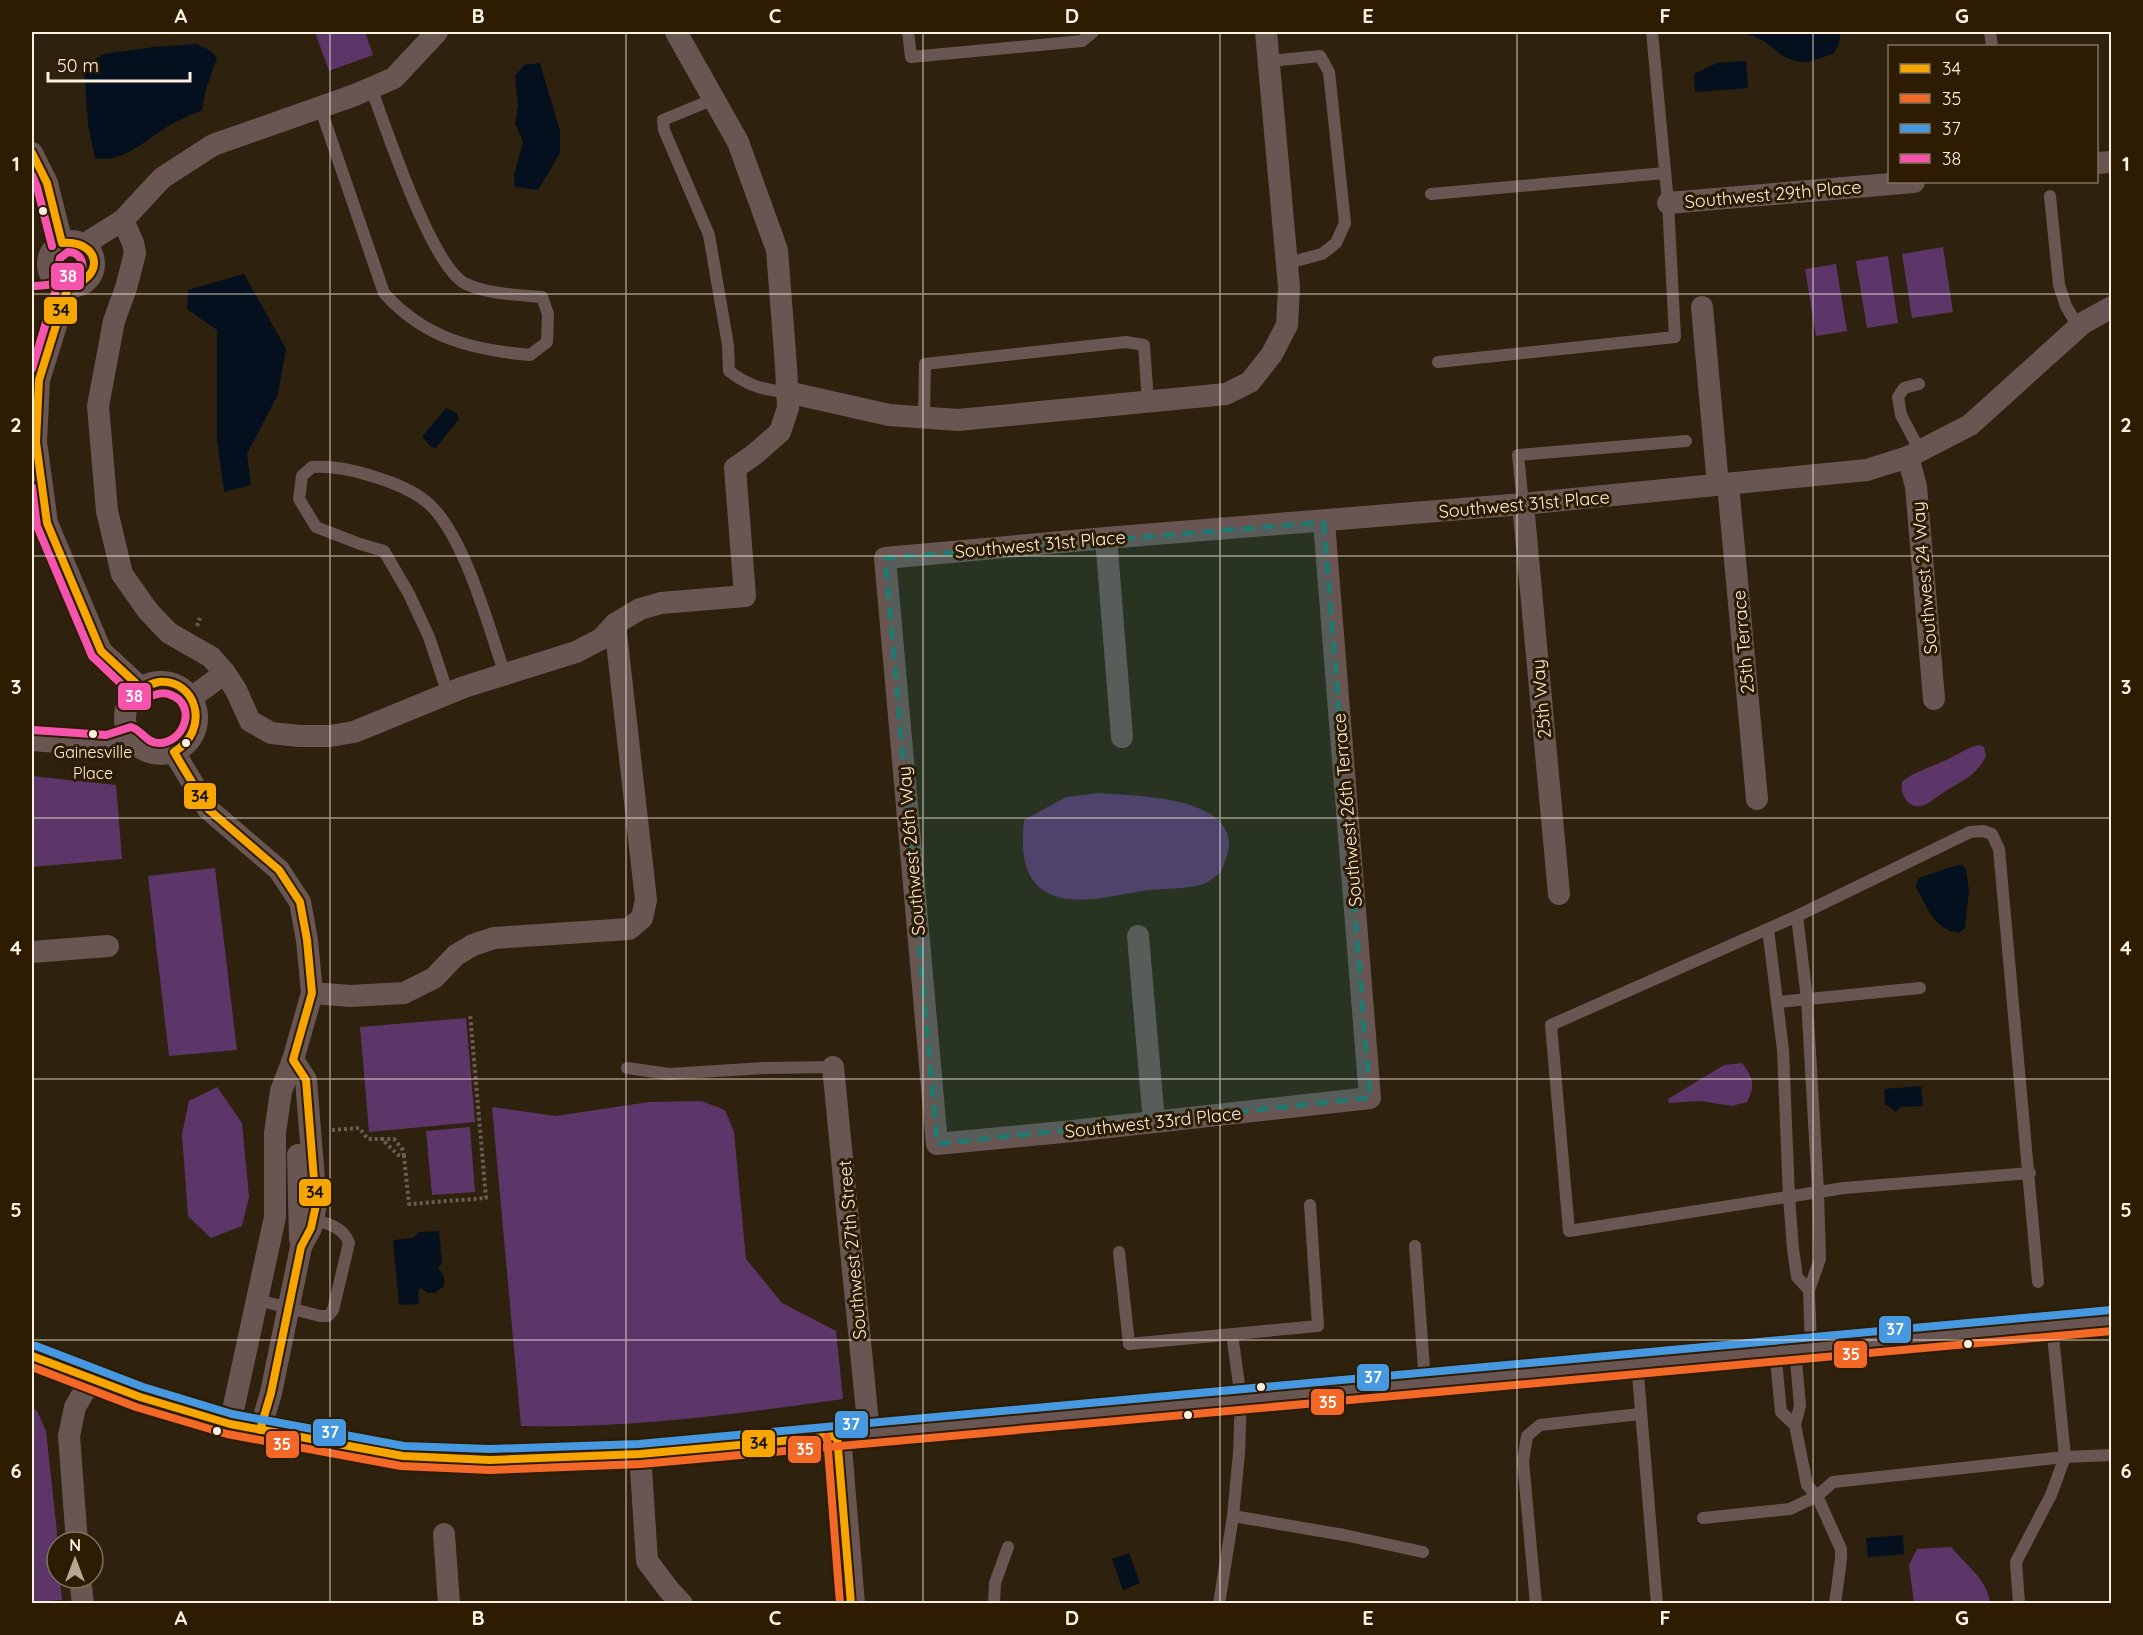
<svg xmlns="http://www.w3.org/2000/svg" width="2143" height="1635" viewBox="0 0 2143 1635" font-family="Quicksand,sans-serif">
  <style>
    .green { fill: #5c3669 }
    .water { fill: #05101f }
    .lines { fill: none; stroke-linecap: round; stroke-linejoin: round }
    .path { stroke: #6b5d55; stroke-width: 4; stroke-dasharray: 3 3; stroke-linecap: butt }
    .service { stroke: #695653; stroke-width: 12 }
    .minor { stroke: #695653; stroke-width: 22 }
    .tertiary { stroke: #695653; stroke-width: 28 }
    .bus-1-casing { stroke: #2d1c02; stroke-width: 12 }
    .bus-2-casing { stroke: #2d1c02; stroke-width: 12 }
    .bus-3-casing { stroke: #2d1c02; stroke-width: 12 }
    .bus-4-casing { stroke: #2d1c02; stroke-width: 12 }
    .bus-1 { stroke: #f7a600; stroke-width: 8 }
    .bus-2 { stroke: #f36827; stroke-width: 8 }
    .bus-3 { stroke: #4699e1; stroke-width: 8 }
    .bus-4 { stroke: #f653ac; stroke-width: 8 }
    .marked { fill: #1b7c74; fill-opacity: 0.2; stroke: #1b7c74; stroke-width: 4.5; stroke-dasharray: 12 8; stroke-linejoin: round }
    .grid { fill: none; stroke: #fdf1e1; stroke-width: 1.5; stroke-opacity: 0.55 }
    .bus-dot { fill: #fdf1e1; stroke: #2d1c02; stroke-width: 2 }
    .labels { text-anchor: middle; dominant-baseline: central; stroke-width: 6; stroke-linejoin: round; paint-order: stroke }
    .bus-label { font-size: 16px; fill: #fdf1e1; stroke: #2d1c02 }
    .street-label { font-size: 18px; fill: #fdf1e1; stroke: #2d1c02 }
    .line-badge { stroke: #2d1c02; stroke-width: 2 }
    .badge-label { font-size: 16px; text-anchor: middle; font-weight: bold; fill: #fff }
    .pale-badge-label { font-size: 16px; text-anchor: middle; font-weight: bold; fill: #111 }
    .neatline { fill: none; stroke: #fdf1e1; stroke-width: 2 }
    .grid-label { font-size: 20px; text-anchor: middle; font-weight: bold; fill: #fdf1e1 }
  </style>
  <rect width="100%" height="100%" fill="#2e210d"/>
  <!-- green -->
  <g class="green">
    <path d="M315,32H365L373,55L329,71Z"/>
    <path d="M1943,247L1953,312L1912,318L1902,254Z"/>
    <path d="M1888,256L1898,323L1867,328L1856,261Z"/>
    <path d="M1836,264L1847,331L1816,336L1805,269Z"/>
    <path d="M1979,745L1984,747L1986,756C1977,775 1964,780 1947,790C1935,797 1919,816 1906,800C1902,794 1901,789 1902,782C1915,771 1929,768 1944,761C1956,756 1966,748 1979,745Z"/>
    <path d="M32,776L116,785L122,859L32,867Z"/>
    <path d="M1098,793C1131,796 1224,795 1229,841C1230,850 1224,863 1221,872C1216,876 1211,880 1206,883C1189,890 1161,888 1142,891C1129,893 1115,896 1102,898C1039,907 1017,880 1024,820L1066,797Z"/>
    <path d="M215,868L237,1050L169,1056L148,876Z"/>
    <path d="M466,1018L475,1122L369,1132L360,1027Z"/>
    <path d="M1742,1063C1753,1078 1756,1085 1747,1102L1732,1106L1701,1101L1669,1103L1668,1099L1724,1065Z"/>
    <path d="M217,1087L242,1123L249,1197L242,1226L211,1238L188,1216L182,1134L189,1101Z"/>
    <path d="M701,1101L725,1110L734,1132L746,1259L782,1303L836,1331L843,1399C736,1414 629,1429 521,1426L492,1107L556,1116L649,1102Z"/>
    <path d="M470,1127L475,1192L432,1195L426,1131Z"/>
    <path d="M32,1407L37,1411L46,1431L57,1532V1578H60L62,1600L32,1602Z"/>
    <path d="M1951,1547C1965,1564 1988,1580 1990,1603H1914L1909,1565L1917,1549Z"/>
  </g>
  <!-- water -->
  <g class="water">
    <path d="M1743,32H1841L1839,44L1833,54L1808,62L1795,61L1783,56L1764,41Z"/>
    <path d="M197,44L211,51L217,58L206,89L202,110C192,115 181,119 172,124C149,137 122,165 95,158L88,125L84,66L104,54L153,47Z"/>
    <path d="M1746,61L1748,88L1695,92L1694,74L1717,63Z"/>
    <path d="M540,63L560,131V153L538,190L515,187L514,175L523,142L515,123L518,106L515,76L524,65Z"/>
    <path d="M244,274L286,349L278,394L247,454L251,485L224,492L217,440V330L187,309L188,290Z"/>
    <path d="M446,408L457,413L459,419L436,448L431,447L422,437Z"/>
    <path d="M1957,865H1962L1966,869L1969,890L1965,928L1959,933C1933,929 1928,908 1916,887L1918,879L1922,877Z"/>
    <path d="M1921,1086L1923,1106L1900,1107L1896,1112L1885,1104L1884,1089Z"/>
    <path d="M439,1231L442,1262L438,1268C444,1274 445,1277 444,1286L435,1293H427L421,1288L418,1290L419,1304L399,1305L393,1240L413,1238L419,1232Z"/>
    <path d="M1903,1535L1904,1554L1868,1557L1866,1538Z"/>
    <path d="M1129,1553L1140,1583L1123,1590L1112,1559Z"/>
  </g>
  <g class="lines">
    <!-- path -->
    <g class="path">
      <path d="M197,626L200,618"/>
      <path d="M332,1130L359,1128L368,1139H382"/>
      <path d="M404,1156L403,1150L394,1139H382L398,1155L404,1156L409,1204L486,1198L470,1013"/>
    </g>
    <!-- service -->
    <g class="service">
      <path d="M908,32L911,57L1082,41L1093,32"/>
      <path d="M1990,32L1992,46"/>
      <path d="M1270,61L1320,56L1329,72L1345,223L1336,243L1322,254L1288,263"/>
      <path d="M714,99L663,120L664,130L709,235L728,345L729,371C748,386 764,390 787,392"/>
      <path d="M320,107L384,293C424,338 472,350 530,355L547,342L548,314L542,297C518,295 488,294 466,284C431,267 386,127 371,88"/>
      <path d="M1431,194L1665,173"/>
      <path d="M2050,196L2059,285L2066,306L2078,327"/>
      <path d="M1438,362L1675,337L1668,203L1652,32"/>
      <path d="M1919,384L1904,388L1898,397L1901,415L1920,451"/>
      <path d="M924,418L925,364L1126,342L1144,345L1148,403"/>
      <path d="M1523,504L1518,455L1686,441"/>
      <path d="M448,694L429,637L409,594L384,551L360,544L316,527L299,499L302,476L312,467C335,466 353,470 375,477C394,483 413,490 428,503C465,536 488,626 505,674"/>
      <path d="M1797,916L1807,999L1818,1192L1820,1259L1809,1290L1811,1347"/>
      <path d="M1768,929L1783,1050L1789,1197L1793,1249L1797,1277L1809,1290"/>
      <path d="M1778,1002L1920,988"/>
      <path d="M627,1068L669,1074L765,1068L833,1067"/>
      <path d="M2030,1173L1844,1188L1569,1231L1551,1025L1797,916L1970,832L1983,831L1992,834L1999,849L2038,1282"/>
      <path d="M1415,1246L1425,1382"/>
      <path d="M1119,1252L1129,1344L1318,1326L1310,1205"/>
      <path d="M258,1300L320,1316H328L333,1310L349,1243C344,1227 324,1221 308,1220"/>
      <path d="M1795,1349L1800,1406L1795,1425L1807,1485L1817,1496L1841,1549V1559L1835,1604"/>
      <path d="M1775,1350L1781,1412L1795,1425"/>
      <path d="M1637,1363L1657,1604"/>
      <path d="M1233,1516L1344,1535L1423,1552"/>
      <path d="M1703,1518L1790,1509L1817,1496L1833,1482L2065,1457L2112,1455"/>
      <path d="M994,1604L995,1583L1008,1547"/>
      <path d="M1219,1604L1233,1516L1239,1453L1241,1399L1232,1334"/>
      <path d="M1536,1604L1523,1461L1527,1436L1540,1425L1640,1414"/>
      <path d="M2019,1604L2016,1562L2051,1495L2065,1457L2052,1325"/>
    </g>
    <!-- minor -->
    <g class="minor">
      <path d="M437,32L394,78L355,95L213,145L162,178L123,220L133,243L135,253L126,288L114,321L98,406L107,511L122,574L148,611L169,633L211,657L225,673L236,690L250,721L271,733L300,736H330L354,732L464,687L576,652L601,639L615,624L640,609L661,603L745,596L735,468L755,454L780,432L788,408L786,366L777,250L738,142L676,32"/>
      <path d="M32,153L47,183L62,243"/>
      <path d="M2096,163L2112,162"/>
      <path d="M1668,203L1914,182"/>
      <circle cx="71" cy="264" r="23"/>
      <path d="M83,245L123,220"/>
      <path d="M68,287L39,380L36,442L47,523L101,651L141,688"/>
      <path d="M1702,307L1718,485"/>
      <path d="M787,392L889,415L958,420L1226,394L1250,382L1272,354L1287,325L1289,287L1266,32"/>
      <path d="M1908,457L1916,486L1934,699"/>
      <path d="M1728,484L1757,799"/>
      <path d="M1523,504L1559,894"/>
      <path d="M1324,522L1370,1098L1073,1131L937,1144L885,558L1106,538L1523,504L1867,470L1908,457L1970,425L2083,323L2112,307"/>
      <path d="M1106,538L1122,737"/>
      <circle cx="161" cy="718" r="36"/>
      <path d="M191,698L225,673"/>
      <path d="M32,740L108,746L130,737"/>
      <path d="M174,752L208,809L279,870L300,902L307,940L312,993L293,1060L281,1091L275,1133V1217L230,1424"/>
      <path d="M1138,936L1154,1122"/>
      <path d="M32,952L108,946"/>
      <path d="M312,993L350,996L404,993L434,978L456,955L473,945L494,938L629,929L642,918L646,900L615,624"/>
      <path d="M833,1067L869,1433"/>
      <path d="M298,1155L300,1239"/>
      <path d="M260,1430L271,1393L301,1247L311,1228L316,1205L306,1080L293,1060"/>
      <path d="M640,1454L647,1561L669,1590L682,1604"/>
      <path d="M444,1534L449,1604"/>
      <path d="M77,1542L69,1436L75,1407L91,1380"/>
      <path d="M80,1578L83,1604"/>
    </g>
    <!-- tertiary -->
    <g class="tertiary">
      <path d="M32,1356L140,1397L230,1424L403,1456L490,1460L640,1454L2112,1320"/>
      <path d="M837,1436L851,1604"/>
    </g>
    <!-- bus-1 casing -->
    <g class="bus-1-casing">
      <g id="bus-1">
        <path d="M32,153L47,183L62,243C101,240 106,278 68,287L39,380L36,442L47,523L101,651L141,688C147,686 153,683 159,682C197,679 211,730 174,752L208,809L279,870L300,902L307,940L312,993L293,1060L306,1080L316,1205L311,1228L301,1247L271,1393L260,1430"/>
        <path d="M32,1356L140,1397L230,1424L403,1456L490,1460L640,1454L837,1436L851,1604"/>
      </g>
    </g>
    <!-- bus-2 casing -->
    <g class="bus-2-casing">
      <g id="bus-2">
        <path d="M32,1367L136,1407L227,1434L401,1466L490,1470L641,1464L2112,1331"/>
        <path d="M827,1437L840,1604"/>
      </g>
    </g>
    <!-- bus-3 casing -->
    <g class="bus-3-casing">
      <path id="bus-3" d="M36,1346L143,1387L232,1414L404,1446L490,1449L639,1444L2111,1310"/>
    </g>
    <!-- bus-4 casing -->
    <g class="bus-4-casing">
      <g id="bus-4">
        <path d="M32,175L37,187L52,246"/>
        <path d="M32,369L58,283C64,274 75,277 82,270C84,261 79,252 68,252L60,258C58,264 60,267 60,273C61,287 43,285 33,286"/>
        <path d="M32,487L37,526L92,656L135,697C148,701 158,689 171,695C198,705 184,744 158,743C146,743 142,730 131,727L106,735L33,730"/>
      </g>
    </g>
    <!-- bus-1 -->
    <use href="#bus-1" class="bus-1"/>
    <!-- bus-2 -->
    <use href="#bus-2" class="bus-2"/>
    <!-- bus-3 -->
    <use href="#bus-3" class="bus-3"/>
    <!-- bus-4 -->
    <use href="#bus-4" class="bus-4"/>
  </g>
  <!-- marked area -->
  <path class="marked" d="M1324,522L1370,1098L937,1144L885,558Z"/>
  <!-- grid -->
  <path class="grid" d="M330,32V1604M626,32V1604M923,32V1604M1220,32V1604M1517,32V1604M1813,32V1604M32,294H2112M32,556H2112M32,818H2112M32,1079H2112M32,1340H2112"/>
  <!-- markers -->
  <g class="bus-dot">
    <circle cx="43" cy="211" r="5"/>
    <circle cx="93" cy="734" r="5"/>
    <circle cx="186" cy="743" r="5"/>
    <circle cx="1968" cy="1344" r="5"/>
    <circle cx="1261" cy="1387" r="5"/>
    <circle cx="1188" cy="1415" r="5"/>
    <circle cx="217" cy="1431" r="5"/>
  </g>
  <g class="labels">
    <!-- bus labels -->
    <g class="bus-label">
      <text x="93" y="752">Gainesville<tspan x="93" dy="21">Place</tspan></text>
    </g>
    <!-- street labels -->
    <g class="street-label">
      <text transform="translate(1773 194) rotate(-5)">Southwest 29th Place</text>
      <text transform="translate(1524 504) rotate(-5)">Southwest 31st Place</text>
      <text transform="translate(1040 544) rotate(-5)">Southwest 31st Place</text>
      <text transform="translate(1924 578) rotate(-95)">Southwest 24 Way</text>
      <text transform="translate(1743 642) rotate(-95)">25th Terrace</text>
      <text transform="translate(1541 699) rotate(-95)">25th Way</text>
      <text transform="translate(1347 810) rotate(-95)">Southwest 26th Terrace</text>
      <text transform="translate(911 851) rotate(-95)">Southwest 26th Way</text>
      <text transform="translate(1153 1122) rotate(-6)">Southwest 33rd Place</text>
      <text transform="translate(852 1250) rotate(-95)">Southwest 27th Street</text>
    </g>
  </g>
  <g class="line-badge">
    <rect x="50" y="262" width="35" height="29" rx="6" fill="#f653ac"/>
    <rect x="43" y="296" width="35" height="29" rx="6" fill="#f7a600"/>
    <rect x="117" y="682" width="35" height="29" rx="6" fill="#f653ac"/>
    <rect x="183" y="782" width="34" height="28" rx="6" fill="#f7a600"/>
    <rect x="298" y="1178" width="34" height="29" rx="6" fill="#f7a600"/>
    <rect x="1878" y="1315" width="34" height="29" rx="6" fill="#4699e1"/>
    <rect x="1833" y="1340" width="35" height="29" rx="6" fill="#f36827"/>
    <rect x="1356" y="1363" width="34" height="29" rx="6" fill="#4699e1"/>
    <rect x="1310" y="1388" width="35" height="28" rx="6" fill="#f36827"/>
    <rect x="834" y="1410" width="35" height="29" rx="6" fill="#4699e1"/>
    <rect x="312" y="1418" width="35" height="29" rx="6" fill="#4699e1"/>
    <rect x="741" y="1429" width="35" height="29" rx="6" fill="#f7a600"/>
    <rect x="265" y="1430" width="35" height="29" rx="6" fill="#f36827"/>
    <rect x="787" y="1435" width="35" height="29" rx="6" fill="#f36827"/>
  </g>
  <g class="badge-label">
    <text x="68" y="282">38</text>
    <text x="134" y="702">38</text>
    <text x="1895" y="1335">37</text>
    <text x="1851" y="1360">35</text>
    <text x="1373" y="1383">37</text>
    <text x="1328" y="1408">35</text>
    <text x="851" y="1430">37</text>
    <text x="330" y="1438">37</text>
    <text x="282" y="1450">35</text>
    <text x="805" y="1455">35</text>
  </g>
  <g class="pale-badge-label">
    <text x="61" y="316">34</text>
    <text x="200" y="802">34</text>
    <text x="315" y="1198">34</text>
    <text x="759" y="1449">34</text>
  </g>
  <!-- border -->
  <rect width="2143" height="1635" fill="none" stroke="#2d1c02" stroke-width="66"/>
  <!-- legend -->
  <rect x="1888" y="45" width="210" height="138" fill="#2d1c02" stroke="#80715b" stroke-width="1.5"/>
  <rect x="1900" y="64" width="30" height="9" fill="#f7a600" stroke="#80715b" stroke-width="1.5"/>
  <text x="1942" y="75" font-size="18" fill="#fdf1e1">34</text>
  <rect x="1900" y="94" width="30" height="9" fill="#f36827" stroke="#80715b" stroke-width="1.5"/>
  <text x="1942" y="105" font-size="18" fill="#fdf1e1">35</text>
  <rect x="1900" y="124" width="30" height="9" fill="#4699e1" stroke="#80715b" stroke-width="1.5"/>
  <text x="1942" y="135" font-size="18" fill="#fdf1e1">37</text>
  <rect x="1900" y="154" width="30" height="9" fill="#f653ac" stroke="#80715b" stroke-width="1.5"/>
  <text x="1942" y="165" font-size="18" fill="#fdf1e1">38</text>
  <!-- north arrow -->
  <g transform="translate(75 1560)"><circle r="28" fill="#2d1c02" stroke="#80715b" stroke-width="1.5"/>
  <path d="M0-4.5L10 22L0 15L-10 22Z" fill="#b5a897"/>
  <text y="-9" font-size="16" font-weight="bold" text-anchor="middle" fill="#fdf1e1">N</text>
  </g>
  <!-- scale -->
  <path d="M48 72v9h142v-9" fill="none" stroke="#fdf1e1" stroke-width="3"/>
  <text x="57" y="72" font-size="18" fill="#fdf1e1" stroke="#2d1c02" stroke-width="4.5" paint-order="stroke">50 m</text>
  <rect x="33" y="33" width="2077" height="1569" class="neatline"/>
  <g class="grid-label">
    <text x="181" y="23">A</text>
    <text x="478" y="23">B</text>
    <text x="775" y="23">C</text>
    <text x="1072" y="23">D</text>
    <text x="1368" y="23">E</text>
    <text x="1665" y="23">F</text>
    <text x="1962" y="23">G</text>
    <text x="16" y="171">1</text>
    <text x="2126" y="171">1</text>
    <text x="16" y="432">2</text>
    <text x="2126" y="432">2</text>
    <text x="16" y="694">3</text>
    <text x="2126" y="694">3</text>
    <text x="16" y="955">4</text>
    <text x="2126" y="955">4</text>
    <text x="16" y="1217">5</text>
    <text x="2126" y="1217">5</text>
    <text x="16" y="1478">6</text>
    <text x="2126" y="1478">6</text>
    <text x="181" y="1625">A</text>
    <text x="478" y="1625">B</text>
    <text x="775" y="1625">C</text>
    <text x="1072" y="1625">D</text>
    <text x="1368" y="1625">E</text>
    <text x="1665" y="1625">F</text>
    <text x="1962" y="1625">G</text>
  </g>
</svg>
